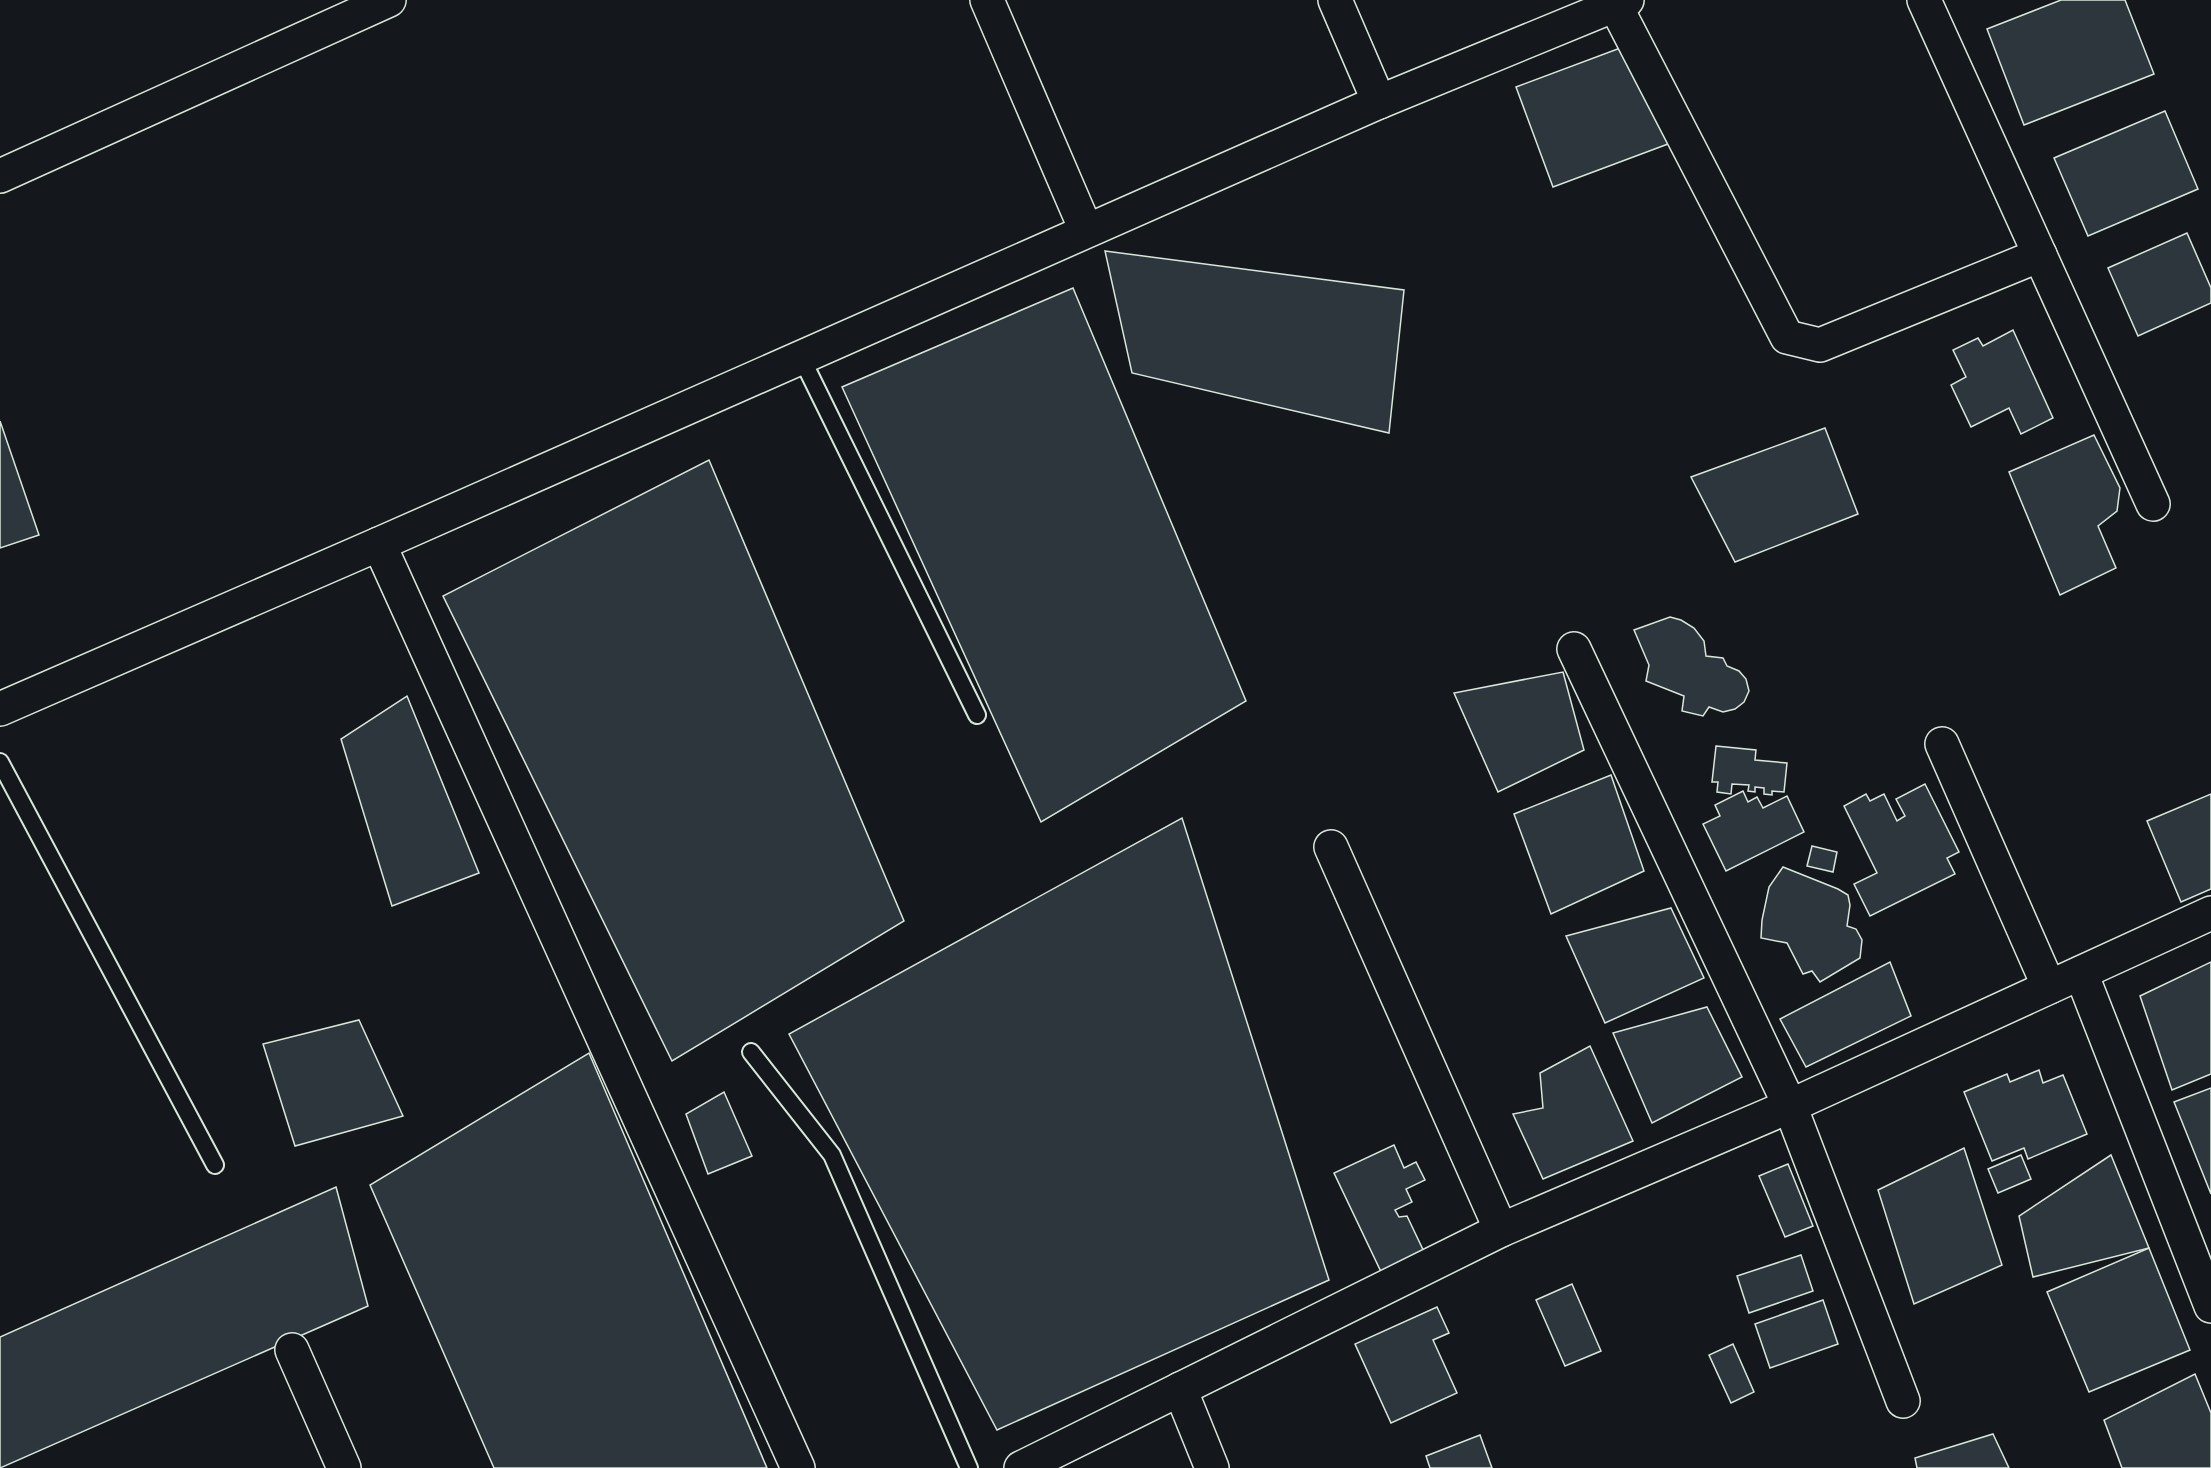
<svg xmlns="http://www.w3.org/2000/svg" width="2211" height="1468" viewBox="0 0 2211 1468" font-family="'DM Sans',sans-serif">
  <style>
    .building { fill: #2c363c; stroke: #d8e6dc; stroke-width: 1.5 }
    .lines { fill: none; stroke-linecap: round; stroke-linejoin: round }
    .lane-casing { stroke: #d8e6dc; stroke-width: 20 }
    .street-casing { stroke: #d8e6dc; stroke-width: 36 }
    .lane { stroke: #14181c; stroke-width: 16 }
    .street { stroke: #14181c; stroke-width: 33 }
  </style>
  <rect width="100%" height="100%" fill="#14181c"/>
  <!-- building -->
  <g class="building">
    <path d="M2061,0H2125L2154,74L2024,125L1987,29Z"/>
    <path d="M1631,44L1668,144L1553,187L1516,87Z"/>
    <path d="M2165,111L2198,189L2088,236L2054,158Z"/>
    <path d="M2187,233L2211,288V303L2138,336L2108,268Z"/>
    <path d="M1105,251L1404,290L1389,433L1132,373Z"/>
    <path d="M1073,288L1246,701L1041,822L842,387Z"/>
    <path d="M2013,330L2053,418L2021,434L2009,408L1971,427L1951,385L1966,377L1953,350L1978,338L1983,346Z"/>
    <path d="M0,421L39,535L0,548Z"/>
    <path d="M1825,428L1858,514L1735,562L1691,477Z"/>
    <path d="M2094,435L2120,488L2117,511L2098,526L2116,568L2060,595L2009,472Z"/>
    <path d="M709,460L904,921L672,1061L443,596Z"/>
    <path d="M1670,617L1681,620L1694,628L1704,641L1706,656L1723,658L1727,666L1739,671L1746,679L1749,691L1744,702L1735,709L1723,712L1709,707L1703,716L1682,711L1684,696L1646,681L1649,665L1634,630Z"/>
    <path d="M1563,672L1584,750L1498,792L1454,693Z"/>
    <path d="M407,696L479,873L392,906L341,739Z"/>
    <path d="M1716,746L1756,750L1755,760L1787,763L1784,792L1772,791V795L1764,794V788L1755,787V792L1748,791L1749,785L1732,784L1731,794L1717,792L1718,782H1712Z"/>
    <path d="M1611,775L1644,871L1551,914L1514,814Z"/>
    <path d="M1925,784L1959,852L1947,858L1955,874L1870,916L1854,884L1877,873L1844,806L1866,794L1870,801L1884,794L1897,821L1905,816L1896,799Z"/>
    <path d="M1743,791L1748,802L1757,797L1763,808L1787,796L1804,832L1726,871L1703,824L1720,816L1715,805Z"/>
    <path d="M2211,794V889L2181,902L2147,821Z"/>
    <path d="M1182,818L1329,1280L997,1430L789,1034Z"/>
    <path d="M1812,846L1837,852L1833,872L1807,866Z"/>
    <path d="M1783,867L1838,889L1848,895L1850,905L1847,926L1856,929L1862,940L1860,958L1820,982L1812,971L1803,974L1787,943L1761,938L1762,920L1769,887Z"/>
    <path d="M1671,908L1704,978L1605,1023L1566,936Z"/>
    <path d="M1890,962L1911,1016L1806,1067L1780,1019Z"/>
    <path d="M2211,962V1074L2172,1090L2140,996Z"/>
    <path d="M1707,1007L1742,1077L1652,1123L1613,1033Z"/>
    <path d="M359,1020L403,1116L295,1146L263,1044Z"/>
    <path d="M1590,1046L1633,1141L1543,1179L1513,1114L1543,1108L1540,1073Z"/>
    <path d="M589,1053L767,1468H494L370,1185Z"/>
    <path d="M2039,1070L2043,1083L2063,1075L2087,1134L2028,1159L2024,1148L1992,1161L1964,1092L2007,1074L2010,1082Z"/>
    <path d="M2211,1088V1194L2174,1102Z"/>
    <path d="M724,1092L752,1156L708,1174L686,1114Z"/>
    <path d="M1394,1145L1404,1168L1416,1162L1425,1180L1406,1189L1412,1202L1395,1210L1399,1217L1407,1216L1426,1256L1383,1276L1334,1173Z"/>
    <path d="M1964,1148L2002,1265L1914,1304L1878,1190Z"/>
    <path d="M2021,1155L2031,1179L1998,1193L1988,1169Z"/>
    <path d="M2111,1155L2149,1248L2033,1277L2019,1216Z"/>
    <path d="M1788,1164L1813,1226L1785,1237L1759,1176Z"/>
    <path d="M336,1187L368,1306L0,1468V1337Z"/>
    <path d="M2149,1248L2190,1350L2089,1392L2047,1292Z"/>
    <path d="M1801,1255L1813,1291L1749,1313L1737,1276Z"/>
    <path d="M1572,1284L1601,1351L1565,1366L1536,1300Z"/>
    <path d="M1823,1300L1838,1344L1770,1368L1755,1324Z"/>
    <path d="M1437,1307L1449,1333L1433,1340L1457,1393L1391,1423L1355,1344Z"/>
    <path d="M1733,1344L1754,1392L1731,1403L1709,1355Z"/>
    <path d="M2195,1374L2211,1413V1468H2122L2104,1420Z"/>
    <path d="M1993,1434L2009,1468H1917L1915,1458Z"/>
    <path d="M1480,1435L1492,1468H1430L1426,1456Z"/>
  </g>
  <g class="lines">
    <!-- lane casing -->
    <g class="lane-casing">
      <g id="lane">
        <path d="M801,357L977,715"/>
        <path d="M0,762L215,1165"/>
        <path d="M751,1052L832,1155L969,1468"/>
      </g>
    </g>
    <!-- street casing -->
    <g class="street-casing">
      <g id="street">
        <path d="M987,0L1086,230"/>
        <path d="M1335,0L1379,102"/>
        <path d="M1924,0L2153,504"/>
        <path d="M1615,5L1787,337L1820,345L2040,255"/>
        <path d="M0,176L389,0"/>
        <path d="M379,544L798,1468"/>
        <path d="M1574,649L1790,1106L1903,1401"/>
        <path d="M0,709L379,544L1379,102L1627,0"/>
        <path d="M1942,744L2049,987"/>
        <path d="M1331,847L1501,1230"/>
        <path d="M2081,973L2211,1306"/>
        <path d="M292,1350L344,1468"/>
        <path d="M1180,1389L1212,1468"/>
        <path d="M1021,1468L1501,1230L1790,1106L2211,913"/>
      </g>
    </g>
    <!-- lane -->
    <use href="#lane" class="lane"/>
    <!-- street -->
    <use href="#street" class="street"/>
  </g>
</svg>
